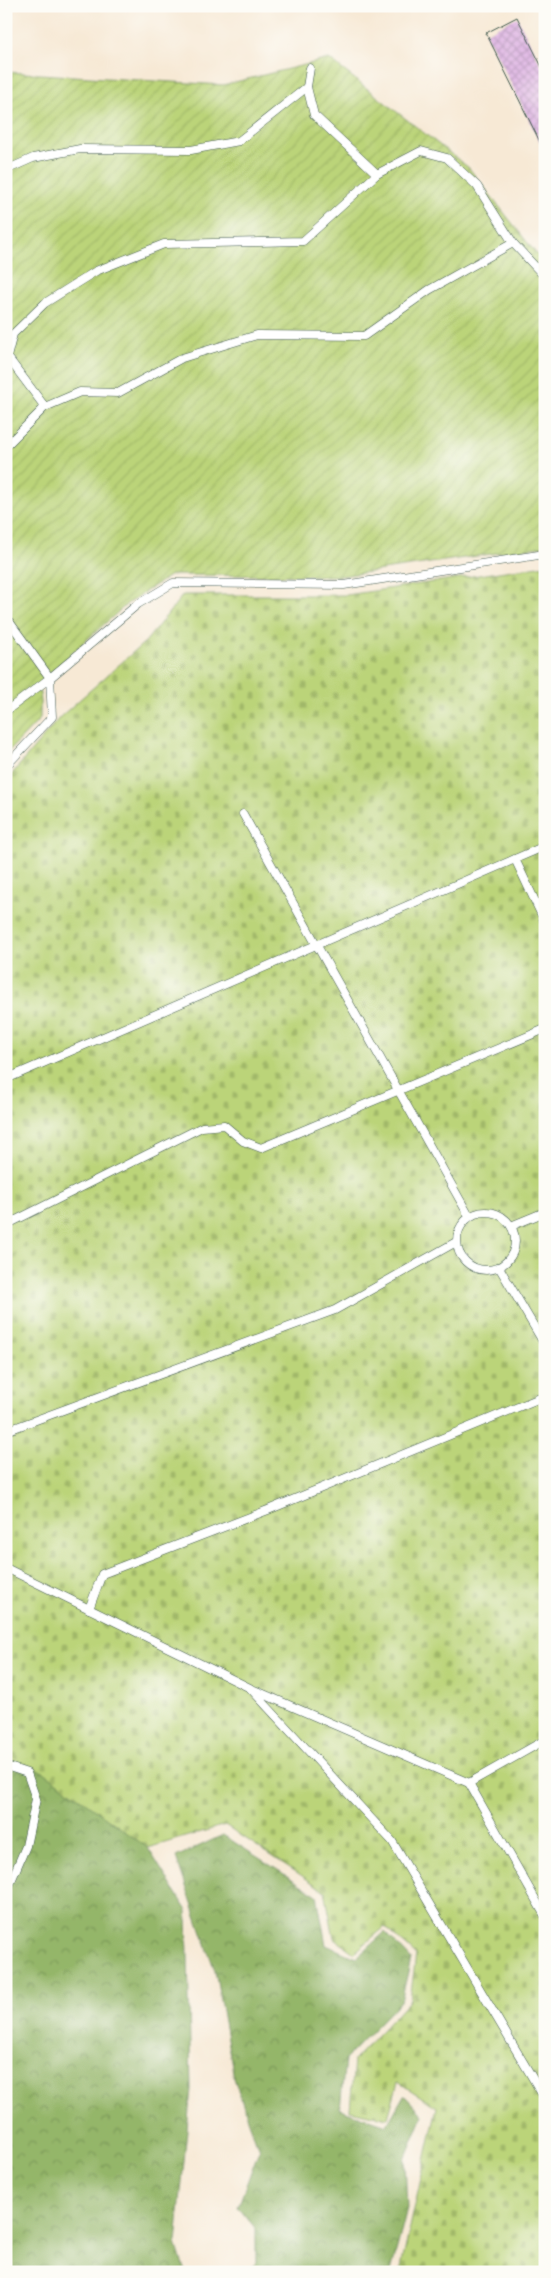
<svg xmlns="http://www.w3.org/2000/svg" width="551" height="2278" viewBox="0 0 551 2278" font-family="'Gentium Book Plus',serif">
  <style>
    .forest { fill: url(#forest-crowns); stroke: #5a7a4e }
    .cemetery { fill: url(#cemetery-stones); stroke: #6d8856 }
    .garden { fill: url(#garden-furrows); stroke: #6d8856 }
    .building { fill: url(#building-cross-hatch) }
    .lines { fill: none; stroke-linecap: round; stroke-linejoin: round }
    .service-casing { stroke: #3f574c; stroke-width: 9 }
    .service { stroke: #fff; stroke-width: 8 }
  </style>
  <defs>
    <pattern id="forest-crowns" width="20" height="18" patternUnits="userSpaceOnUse" patternTransform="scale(1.25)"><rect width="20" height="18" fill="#94b669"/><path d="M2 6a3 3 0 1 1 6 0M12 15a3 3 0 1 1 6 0" fill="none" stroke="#789557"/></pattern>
    <pattern id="cemetery-stones" width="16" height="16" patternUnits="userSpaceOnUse" patternTransform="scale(1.25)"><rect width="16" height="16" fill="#bbd479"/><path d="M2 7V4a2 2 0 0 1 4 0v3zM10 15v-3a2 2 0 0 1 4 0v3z" fill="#a0b769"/></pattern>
    <pattern id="garden-furrows" width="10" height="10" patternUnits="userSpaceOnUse" patternTransform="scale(1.25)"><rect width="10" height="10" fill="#bbd479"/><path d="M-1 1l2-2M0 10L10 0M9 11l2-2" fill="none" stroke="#a0b769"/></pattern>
    <pattern id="building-cross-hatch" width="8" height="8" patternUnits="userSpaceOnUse" patternTransform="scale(1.25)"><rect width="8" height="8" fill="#dbade1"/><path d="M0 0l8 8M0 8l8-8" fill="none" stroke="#b18eb7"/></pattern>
  </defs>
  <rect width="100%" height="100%" fill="#fdfcf7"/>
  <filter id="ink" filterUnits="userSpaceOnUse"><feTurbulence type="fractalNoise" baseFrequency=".02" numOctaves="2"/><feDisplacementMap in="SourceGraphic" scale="10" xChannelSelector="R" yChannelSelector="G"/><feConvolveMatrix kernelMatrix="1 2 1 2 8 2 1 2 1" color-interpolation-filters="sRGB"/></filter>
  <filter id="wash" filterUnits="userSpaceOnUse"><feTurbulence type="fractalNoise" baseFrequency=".0096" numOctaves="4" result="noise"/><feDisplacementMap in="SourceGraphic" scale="20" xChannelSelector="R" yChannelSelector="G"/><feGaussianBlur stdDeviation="1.12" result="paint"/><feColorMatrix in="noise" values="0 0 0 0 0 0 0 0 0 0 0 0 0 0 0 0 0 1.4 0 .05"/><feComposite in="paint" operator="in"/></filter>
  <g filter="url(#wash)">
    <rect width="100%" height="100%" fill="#f7e9d5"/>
    <!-- forest -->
    <g class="forest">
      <path d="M6,1761L44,1772L148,1848L187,1911L191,2089L176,2243L185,2272H6Z"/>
      <path d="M223,1835L317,1895L326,1945L356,1958L385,1932L411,1959L401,2001L345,2059L340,2109L387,2125L404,2095L423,2115L405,2159L407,2208L391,2272H245L256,2263V2229L238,2207L259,2150L234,2078L215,1971L176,1857Z"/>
    </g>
    <!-- cemetery -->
    <path class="cemetery" d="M545,565V2272H400L437,2107L398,2082L388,2118L350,2110L354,2060L410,2000L416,1955L385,1927L354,1953L334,1938L325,1891L225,1825L148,1848L44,1772L6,1761V781L60,717L146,641L183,595H347Z"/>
    <!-- garden -->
    <path class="garden" d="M329,59L469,168L545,265V546L342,576L171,575L128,603L40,682V719L6,754V72L223,85Z"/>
    <g id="blocks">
      <!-- building -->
      <path class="building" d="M517,17L545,73V152L486,33Z"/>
    </g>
  </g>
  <g filter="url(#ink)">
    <use href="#blocks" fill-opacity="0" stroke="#3f574c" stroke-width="1"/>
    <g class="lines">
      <!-- service casing -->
      <g class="service-casing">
        <g id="service">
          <path d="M310,68L307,87L314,115L377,174L421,151L447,158L477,186L513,243L545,277"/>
          <path d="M6,170L33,158L80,149L191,150L239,141L307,87"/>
          <path d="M6,355L45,407"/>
          <path d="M7,357L13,334L45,303L96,271L164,244L303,241L377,174"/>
          <path d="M6,446L45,407L80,392L118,393L182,358L257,335L364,336L429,290L513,243"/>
          <path d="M6,617L50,678L6,711"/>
          <path d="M6,766L52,717L50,678L138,604L173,583L344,585L545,554"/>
          <path d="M243,814L469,1216"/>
          <path d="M515,859L545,922"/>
          <path d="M6,1079L545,846"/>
          <circle cx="486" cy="1241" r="29"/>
          <path d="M6,1225L202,1127L224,1125L243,1141L261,1148L545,1029"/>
          <path d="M511,1226L545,1212"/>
          <path d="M499,1267L545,1345"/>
          <path d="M6,1431L335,1310L456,1242"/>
          <path d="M6,1568L250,1688L392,1841L545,2099"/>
          <path d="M89,1609L102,1574L268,1510L545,1396"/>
          <path d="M254,1690L469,1783L545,1740"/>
          <path d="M6,1766L27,1773L36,1799L26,1846L6,1893"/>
          <path d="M469,1783L545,1916"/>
        </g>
      </g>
      <!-- service -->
      <use href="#service" class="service"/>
    </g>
  </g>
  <!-- margin -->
  <rect width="551" height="2278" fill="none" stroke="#fdfcf7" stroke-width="25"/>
</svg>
